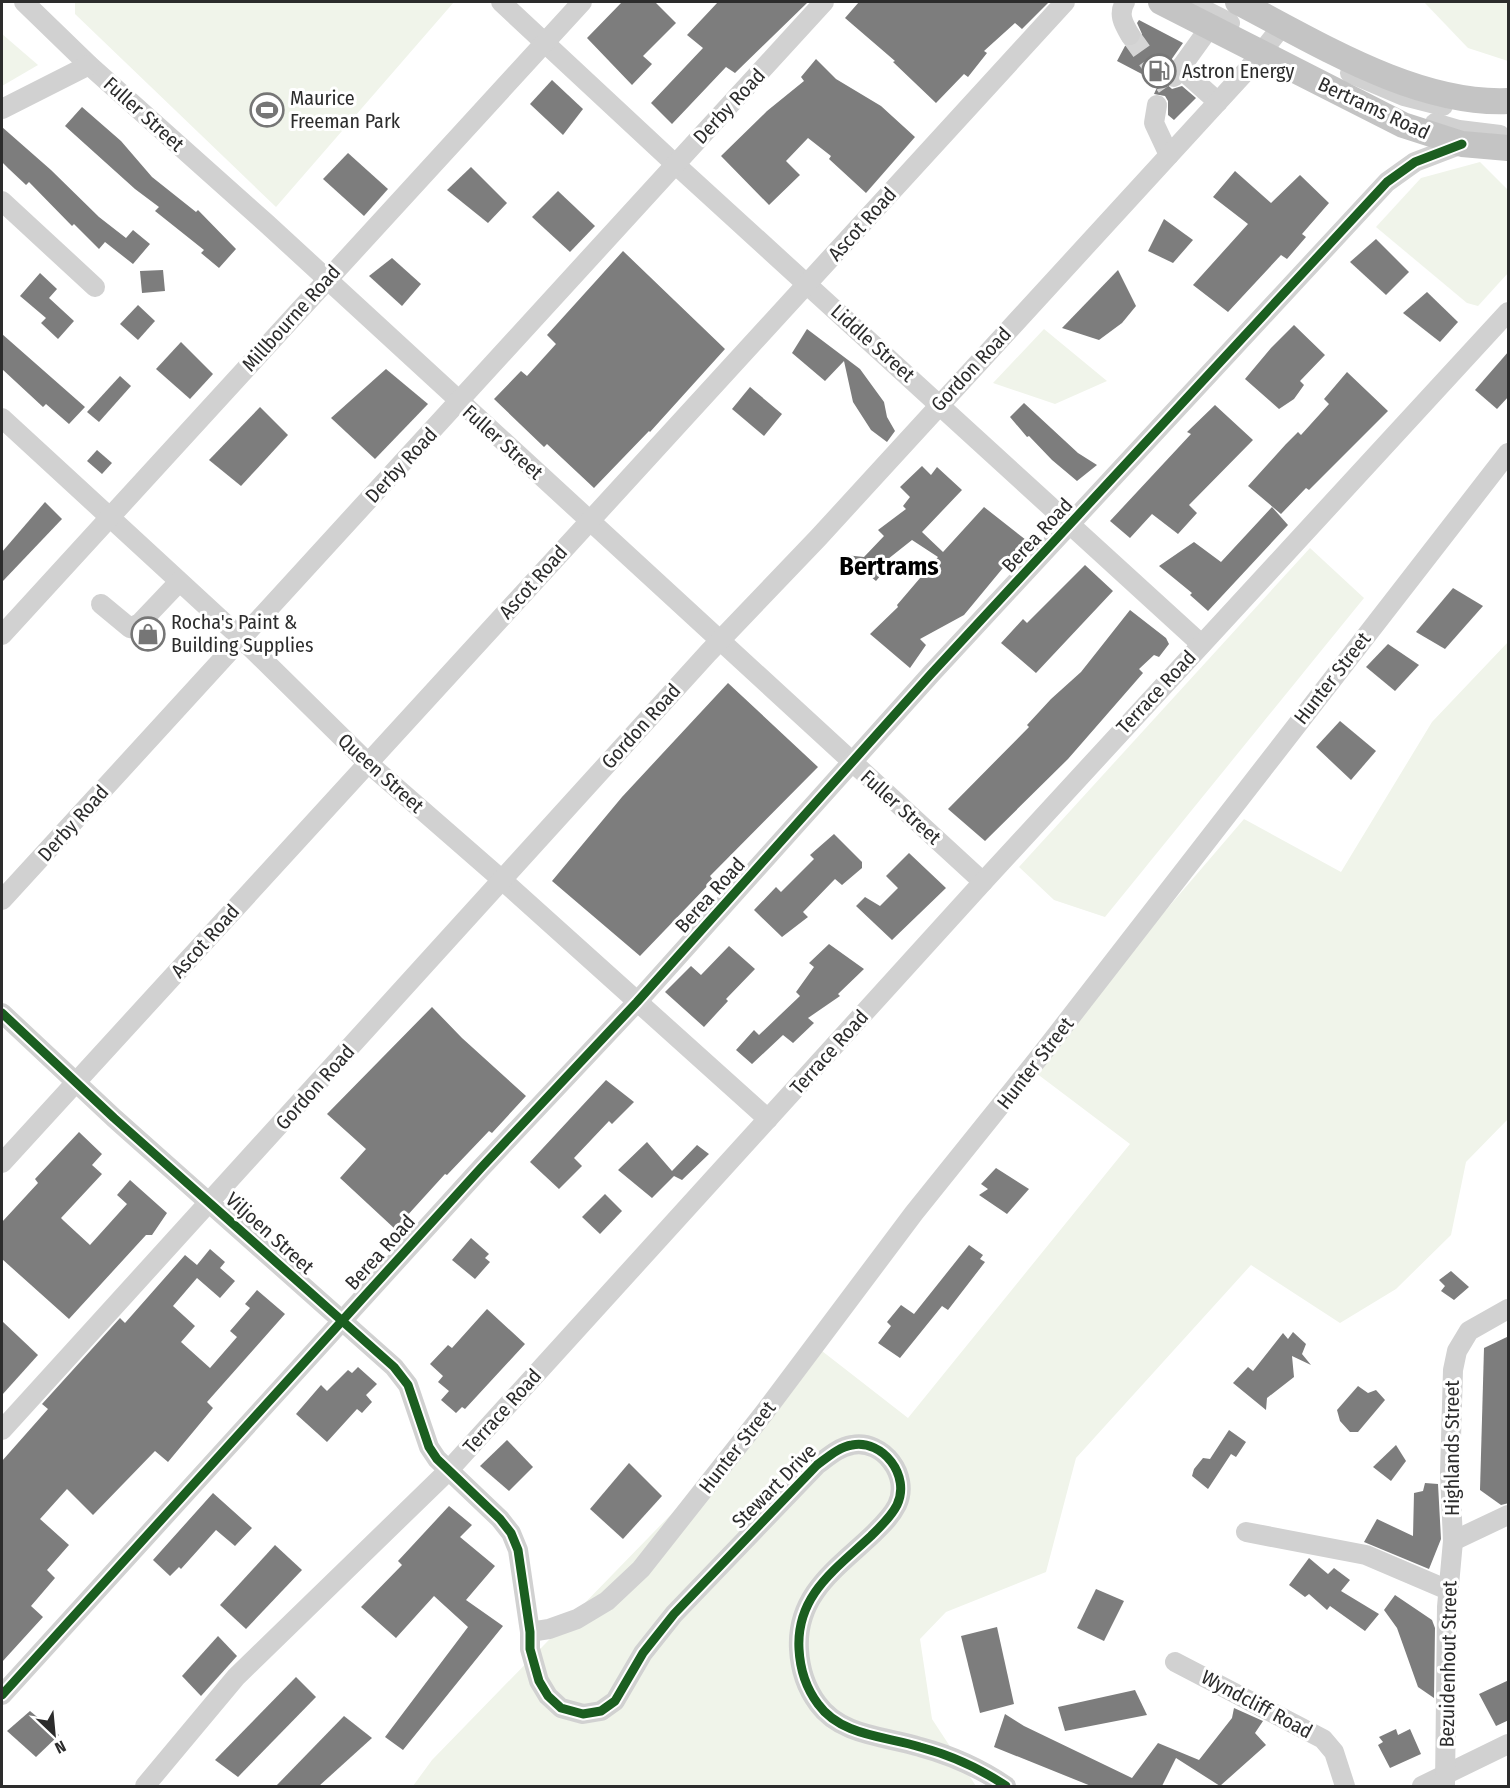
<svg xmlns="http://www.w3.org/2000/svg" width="1510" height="1788" viewBox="0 0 1510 1788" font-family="'Fira Sans Condensed',sans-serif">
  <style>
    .green { fill: #f0f4ea }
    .building { fill: #7d7d7d }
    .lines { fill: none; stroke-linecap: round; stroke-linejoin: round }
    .minor-tunnel { stroke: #d5d5d5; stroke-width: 20; stroke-dasharray: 20 10; stroke-linecap: butt }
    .minor { stroke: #d1d1d1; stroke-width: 20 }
    .major { stroke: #c4c4c4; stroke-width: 26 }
    .cycleway-casing { stroke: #fff; stroke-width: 13 }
    .cycleway { stroke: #1b5e20; stroke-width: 9 }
    .labels { text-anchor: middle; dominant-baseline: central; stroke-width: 6; stroke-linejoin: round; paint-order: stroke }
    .poi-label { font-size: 20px; fill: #2c2c2c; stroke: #fff; text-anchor: start }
    .street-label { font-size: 20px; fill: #2c2c2c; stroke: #fff }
    .district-label { font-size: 26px; font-weight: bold; fill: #000; stroke: #fff }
  </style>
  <rect width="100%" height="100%" fill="#fff"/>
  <!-- green -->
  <g class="green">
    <path d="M75,2H454L276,207L75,14Z"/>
    <path d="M1424,2H1508V61L1468,48Z"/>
    <path d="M2,34L38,65L2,86Z"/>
    <path d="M1480,162L1508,190V273L1478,306L1467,303L1376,227L1421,178Z"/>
    <path d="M1044,329L1107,381L1055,404L993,383Z"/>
    <path d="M1310,548L1364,598L1105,917L1054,900L1019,867Z"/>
    <path d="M1508,642V1119L1466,1162L1451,1235L1396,1289L1340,1323L1251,1265L1076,1458L1046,1572L946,1612L920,1639L932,1719L976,1786H413L432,1760L758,1425L813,1344L908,1418L1130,1144L1036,1073L1106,980L1244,819L1341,872L1432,722Z"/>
  </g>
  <!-- building -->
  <g class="building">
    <path d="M622,2H655L676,23L643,56L652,64L632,85L587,38Z"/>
    <path d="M718,2H808L735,73L726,67L672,124L651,103L703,48L687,35Z"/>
    <path d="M859,2H1049L1022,29L1015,23L984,51L987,53L968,77L964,74L936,103L893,62L895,61L845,18Z"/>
    <path d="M1139,20L1183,43L1164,70L1163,81L1172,89L1182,86L1196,98L1174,120L1168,115V101L1165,96L1154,94L1159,83L1117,61L1125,46H1135L1141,40L1142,34L1137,23Z"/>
    <path d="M816,59L836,79L881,106L915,137L866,193L829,159L831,156L808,138L786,161L800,175L769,205L721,156L767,111L804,81L801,77Z"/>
    <path d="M552,80L583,109L563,135L530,104Z"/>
    <path d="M82,107L121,141L152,177L196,212L198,210L236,249L219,268L201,253L204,250L155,211L159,207L135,189L65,126Z"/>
    <path d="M2,127L51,170L99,217L126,238L133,230L150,244L133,264L105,242L99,249L74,224L72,226L29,182L26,185L9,169L2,162Z"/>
    <path d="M348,153L388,189L364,216L323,179Z"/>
    <path d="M471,167L507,203L488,223L447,190Z"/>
    <path d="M1235,171L1271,203L1300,175L1329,203L1302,234L1306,237L1287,259L1281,255L1228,312L1193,285L1248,224L1213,197Z"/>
    <path d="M558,191L595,226L570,252L532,217Z"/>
    <path d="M1164,219L1193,240L1173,263L1148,251Z"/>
    <path d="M1376,239L1409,272L1386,295L1350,262Z"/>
    <path d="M623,251L725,349L650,432L649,431L594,488L547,444L544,447L494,399L521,371L527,376L556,344L547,335Z"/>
    <path d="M392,258L421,284L402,306L369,276Z"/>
    <path d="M163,270L165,291L142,293L140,271Z"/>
    <path d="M1118,270L1136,306L1122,323L1099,340L1062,328Z"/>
    <path d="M40,273L57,289L49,298L74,321L58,339L41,323L46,318L20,296Z"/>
    <path d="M1427,292L1458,322L1440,342L1403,313Z"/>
    <path d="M138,305L155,321L138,340L120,324Z"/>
    <path d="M1294,325L1325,355L1300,381L1304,385L1294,399L1279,409L1245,379L1271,348Z"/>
    <path d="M807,329L860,369L884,402L887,417L895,431L887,442L871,430L853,402L844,361L825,381L792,353Z"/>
    <path d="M2,334L85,407L69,424L46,404L43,407L2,369Z"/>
    <path d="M181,342L213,374L190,399L156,369Z"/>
    <path d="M1509,351V396L1497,409L1475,390Z"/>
    <path d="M386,369L428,404L375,459L331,418Z"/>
    <path d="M1347,372L1388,411L1309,490L1306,488L1281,514L1248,486L1286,444L1298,432L1301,435L1329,404L1324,399Z"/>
    <path d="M120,376L131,386L99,422L87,412Z"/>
    <path d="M750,387L782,414L764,436L732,409Z"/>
    <path d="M1024,403L1078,453L1097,465L1077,481L1052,460L1029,436L1027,437L1010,417Z"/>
    <path d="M1215,405L1253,440L1189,505L1197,513L1178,534L1152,514L1130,538L1110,521L1191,434L1187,432Z"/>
    <path d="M260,407L288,435L241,486L209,460Z"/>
    <path d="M97,450L112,463L102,474L87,461Z"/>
    <path d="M922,466L931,475L937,467L962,490L922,532L943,552L984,507L1026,540L964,615L920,639L926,645L910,668L870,634L898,607L897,605L938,557L912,540L888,559L892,562L876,581L845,555L864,557L884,536L878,530L906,509L903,506L910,497L900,487Z"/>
    <path d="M45,502L62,519L2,582V552Z"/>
    <path d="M1272,507L1288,525L1208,611L1190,595L1192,593L1159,566L1194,542L1221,562Z"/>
    <path d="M1085,565L1113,591L1036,673L1001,643L1023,619L1027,623Z"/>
    <path d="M1453,588L1483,606L1445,649L1416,632Z"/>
    <path d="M1130,610L1166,638L1169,644L1159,657L1154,655L1139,669L1143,673L1068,759L985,841L948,809L1029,727L1027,725L1051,699L1081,672Z"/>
    <path d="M1388,644L1419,665L1395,691L1366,667Z"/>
    <path d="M728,683L818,767L710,876L713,880L640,956L552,881L622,797Z"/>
    <path d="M1340,721L1376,751L1351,780L1316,747Z"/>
    <path d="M834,834L862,862V868L842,885L835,879L803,912L808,917L782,937L754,910L776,887L781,892L814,859L810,855Z"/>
    <path d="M909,853L946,888L892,940L856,906L865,897L880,906L898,888L886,876Z"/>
    <path d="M829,944L864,969L838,994L840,996L808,1018L814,1023L793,1043L783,1035L752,1064L736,1050L754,1030L759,1035L800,996L796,992L814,967L809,963Z"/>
    <path d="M729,946L755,969L726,999L728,1001L704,1027L665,992L691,966L701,975Z"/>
    <path d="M432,1007L462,1038L526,1096L492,1133L489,1131L447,1175L445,1174L395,1229L340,1178L366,1149L327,1114Z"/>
    <path d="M606,1080L634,1102L612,1124L609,1121L574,1158L582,1166L559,1189L530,1162Z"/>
    <path d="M79,1132L102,1154L92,1165L102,1174L61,1218L64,1221L90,1245L127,1204L117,1195L130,1180L167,1213L152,1235H146L69,1319L2,1259V1222L38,1183L35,1179Z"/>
    <path d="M647,1142L672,1171L697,1145L709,1154L682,1180L674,1176L652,1198L618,1170Z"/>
    <path d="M996,1168L1029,1189L1007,1214L979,1195L988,1189L981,1184Z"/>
    <path d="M605,1194L622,1211L600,1234L582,1217Z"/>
    <path d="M471,1238L489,1254L485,1258L490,1262L475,1279L452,1260Z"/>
    <path d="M969,1245L983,1255L980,1259L985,1262L948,1310L942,1306L900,1358L878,1343L891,1326L887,1322L901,1305L914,1314Z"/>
    <path d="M210,1249L225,1262L220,1268L235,1281L220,1298L197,1278L173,1306L195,1326L181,1342L210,1368L237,1337L230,1331L250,1308L245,1304L257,1290L285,1314L207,1402L213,1408L168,1462L155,1451L93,1515L67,1489L40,1519L69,1545L47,1570L55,1578L31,1606L43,1617L2,1662V1461L48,1409L42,1404L120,1318L125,1323L185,1255L197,1265Z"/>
    <path d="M1451,1271L1469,1287L1454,1300L1441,1291L1445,1286L1439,1280Z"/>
    <path d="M487,1309L525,1344L465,1409L462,1407L456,1413L441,1400L449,1391L438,1382L443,1376L430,1364L448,1345L452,1348Z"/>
    <path d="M2,1321L38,1355L2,1395Z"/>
    <path d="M1293,1332L1306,1344L1302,1354L1311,1365L1292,1356L1294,1377L1267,1398L1266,1410L1233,1383L1248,1367L1253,1371L1283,1333L1288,1339Z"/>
    <path d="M1509,1336V1503L1501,1505L1480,1490L1484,1348Z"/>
    <path d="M358,1367L377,1384L366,1395L372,1402L362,1413L357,1409L327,1442L296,1414L321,1385L327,1391L348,1370L352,1373Z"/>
    <path d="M1358,1386L1368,1393L1376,1390L1385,1400L1358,1432H1350L1340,1421L1337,1410Z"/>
    <path d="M1229,1430L1246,1442L1236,1457L1231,1454L1208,1489L1192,1476L1194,1469L1203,1458L1210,1459Z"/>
    <path d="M507,1440L533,1467L509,1491L480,1466Z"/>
    <path d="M1396,1445L1406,1461L1391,1481L1373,1467Z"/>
    <path d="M629,1463L662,1496L623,1539L590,1509Z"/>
    <path d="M1425,1483L1438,1484L1441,1539L1429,1569L1364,1542L1377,1519L1413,1536L1414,1493L1423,1491Z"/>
    <path d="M213,1493L252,1528L235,1546L216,1530L181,1569L179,1567L170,1576L153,1560Z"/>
    <path d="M449,1506L472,1525L460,1537L495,1566L466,1600L503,1626L403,1750L385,1737L468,1627L434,1596L396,1638L361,1607L402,1565L398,1561Z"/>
    <path d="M275,1545L302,1570L246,1629L220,1605Z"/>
    <path d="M1309,1558L1328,1574L1334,1568L1350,1580L1341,1591L1379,1614L1365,1631L1330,1606L1327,1610L1309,1594L1305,1597L1289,1585Z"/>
    <path d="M1096,1589L1124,1601L1104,1641L1077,1628Z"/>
    <path d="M1395,1595L1432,1620L1435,1628L1434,1698L1418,1687L1397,1628L1384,1610Z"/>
    <path d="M997,1627L1014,1704L980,1713L961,1636Z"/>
    <path d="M218,1636L237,1656L201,1696L182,1676Z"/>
    <path d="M296,1677L316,1697L238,1777L215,1760Z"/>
    <path d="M1509,1680V1720L1496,1726L1479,1694Z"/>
    <path d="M1135,1690L1147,1715L1065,1731L1058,1707Z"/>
    <path d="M1234,1708L1263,1721L1255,1733L1266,1745L1220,1786L1176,1758L1162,1786H1091L994,1747L1005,1714L1024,1726L1132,1778L1158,1743L1199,1760L1232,1718Z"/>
    <path d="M30,1711L59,1735L36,1757L7,1731Z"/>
    <path d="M344,1716L372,1738L319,1786H276Z"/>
    <path d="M1396,1729L1398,1735L1410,1729L1421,1754L1390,1768L1378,1745L1383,1742L1379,1737Z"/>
  </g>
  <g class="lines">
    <!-- minor-tunnel -->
    <path class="minor-tunnel" d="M1130,35L1167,87"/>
    <!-- minor -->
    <g class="minor">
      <path d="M24,2L89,65L266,223L983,882"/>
      <path d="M501,2L675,164L1201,644"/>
      <path d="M1125,2C1118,14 1123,23 1130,35"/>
      <path d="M1189,2L1230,23"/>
      <path d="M1180,68L1218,102"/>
      <path d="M1350,73L1404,96L1443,106"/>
      <path d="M1174,77L1210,27"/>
      <path d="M1157,105L1154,123L1169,155"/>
      <path d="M2,109L89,65"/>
      <path d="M1435,123L1459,130L1500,135"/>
      <path d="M2,201L95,287"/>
      <path d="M2,418L241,638L368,763L501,879L768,1119"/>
      <path d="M101,604L130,628L140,623L179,582"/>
      <path d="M2,635L582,2"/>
      <path d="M2,900L824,2"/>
      <path d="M2,1013L114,1118L394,1367L408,1385L429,1447L437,1459L500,1519L511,1533L518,1550L530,1632V1649L539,1681L548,1696L561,1708L583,1714L601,1711L615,1701L643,1653L674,1614L817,1465C828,1457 839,1447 852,1445C883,1439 911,1476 897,1505C891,1517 881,1526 871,1536C836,1569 796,1595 799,1649C800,1669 806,1688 818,1704C841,1736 885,1736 920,1747C950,1755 981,1769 1006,1786"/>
      <path d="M2,1163L1065,2"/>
      <path d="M2,1430L708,653L818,538L1249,68L1283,25"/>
      <path d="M1246,1532L1366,1555L1448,1590"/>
      <path d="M1453,1541L1508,1515"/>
      <path d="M530,1632L549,1629L577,1619L607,1601L641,1569L764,1413L914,1213L1041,1055L1508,453"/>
      <path d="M1175,1662L1323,1739L1334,1752L1345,1786"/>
      <path d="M2,1695L481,1168L637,1002L931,674L1387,182L1415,162L1462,144"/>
      <path d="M145,1786L236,1677L448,1471L983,882L1508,312"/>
      <path d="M1422,1786L1508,1744"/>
      <path d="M1445,1786L1447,1607L1453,1541L1450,1473L1453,1370L1457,1351L1469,1331L1508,1309"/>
    </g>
    <!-- major -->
    <g class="major">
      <path d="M1161,2L1403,125L1462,144L1508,148"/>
      <path d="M1238,2C1317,43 1416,105 1508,101"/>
    </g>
    <!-- cycleway casing -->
    <g class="cycleway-casing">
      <g id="cycleway">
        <path d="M2,1013L114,1118L394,1367L408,1385L429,1447L437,1459L500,1519L511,1533L518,1550L530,1632V1649L539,1681L548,1696L561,1708L583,1714L601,1711L615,1701L643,1653L674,1614L817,1465C828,1457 839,1447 852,1445C883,1439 911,1476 897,1505C891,1517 881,1526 871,1536C836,1569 796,1595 799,1649C800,1669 806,1688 818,1704C841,1736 885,1736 920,1747C950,1755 981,1769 1006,1786"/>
        <path d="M2,1695L481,1168L637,1002L931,674L1387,182L1415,162L1462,144"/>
      </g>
    </g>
    <!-- cycleway -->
    <use href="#cycleway" class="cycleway"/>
  </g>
  <!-- icons -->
  <defs>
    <g id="fuel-ring" transform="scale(1.725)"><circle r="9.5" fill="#fff" stroke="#767676" stroke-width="1.5"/><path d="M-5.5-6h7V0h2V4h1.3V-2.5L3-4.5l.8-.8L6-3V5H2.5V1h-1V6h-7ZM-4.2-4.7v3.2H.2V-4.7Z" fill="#767676"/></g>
    <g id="stadium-ring" transform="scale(1.725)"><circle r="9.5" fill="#fff" stroke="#767676" stroke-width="1.5"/><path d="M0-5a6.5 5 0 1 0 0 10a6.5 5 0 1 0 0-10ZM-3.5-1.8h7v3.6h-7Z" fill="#767676"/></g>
    <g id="shop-ring" transform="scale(1.725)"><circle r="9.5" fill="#fff" stroke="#767676" stroke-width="1.5"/><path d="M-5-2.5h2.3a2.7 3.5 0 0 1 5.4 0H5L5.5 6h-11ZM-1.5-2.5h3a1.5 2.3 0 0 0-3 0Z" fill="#767676"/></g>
  </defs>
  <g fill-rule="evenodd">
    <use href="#fuel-ring" x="1159" y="71"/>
    <use href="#stadium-ring" x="267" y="110"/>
    <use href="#shop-ring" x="148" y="634"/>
  </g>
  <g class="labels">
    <!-- poi labels -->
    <g class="poi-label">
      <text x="1182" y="71">Astron Energy</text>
      <text x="290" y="98">Maurice<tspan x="290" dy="23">Freeman Park</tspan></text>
      <text x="171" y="622">Rocha's Paint &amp;<tspan x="171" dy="23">Building Supplies</tspan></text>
    </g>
    <!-- street labels -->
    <g class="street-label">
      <text transform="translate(729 106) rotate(-47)">Derby Road</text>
      <text transform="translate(1374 108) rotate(25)">Bertrams Road</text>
      <text transform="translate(144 114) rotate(42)">Fuller Street</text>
      <text transform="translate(862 224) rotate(-48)">Ascot Road</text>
      <text transform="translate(291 318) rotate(-48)">Millbourne Road</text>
      <text transform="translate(873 343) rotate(42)">Liddle Street</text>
      <text transform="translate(971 369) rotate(-47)">Gordon Road</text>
      <text transform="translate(503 442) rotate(42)">Fuller Street</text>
      <text transform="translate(401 465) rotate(-47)">Derby Road</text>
      <text transform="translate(1037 535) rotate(-47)">Berea Road</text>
      <text transform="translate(533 582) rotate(-48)">Ascot Road</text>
      <text transform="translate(1332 678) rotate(-52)">Hunter Street</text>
      <text transform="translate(1156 692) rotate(-47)">Terrace Road</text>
      <text transform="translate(641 726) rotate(-48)">Gordon Road</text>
      <text transform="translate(381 773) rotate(42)">Queen Street</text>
      <text transform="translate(901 807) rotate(42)">Fuller Street</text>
      <text transform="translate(73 823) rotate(-48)">Derby Road</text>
      <text transform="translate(710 895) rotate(-48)">Berea Road</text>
      <text transform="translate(205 941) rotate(-48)">Ascot Road</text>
      <text transform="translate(829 1052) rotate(-48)">Terrace Road</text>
      <text transform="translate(1035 1063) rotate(-52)">Hunter Street</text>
      <text transform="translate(315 1087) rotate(-48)">Gordon Road</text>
      <text transform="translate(270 1233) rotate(42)">Viljoen Street</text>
      <text transform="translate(380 1252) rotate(-48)">Berea Road</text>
      <text transform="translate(502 1411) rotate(-48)">Terrace Road</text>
      <text transform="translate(737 1447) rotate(-52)">Hunter Street</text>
      <text transform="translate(1452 1448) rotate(-90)">Highlands Street</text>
      <text transform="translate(774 1486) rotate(-45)">Stewart Drive</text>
      <text transform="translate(1448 1664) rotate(-89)">Bezuidenhout Street</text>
      <text transform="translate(1257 1704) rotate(28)">Wyndcliff Road</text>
    </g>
    <!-- district labels -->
    <g class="district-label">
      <text x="889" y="566">Bertrams</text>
    </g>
  </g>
  <!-- border -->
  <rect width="1510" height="1788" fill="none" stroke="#2c2c2c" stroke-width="6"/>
  <!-- north arrow -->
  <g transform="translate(54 1734) rotate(154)" stroke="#ffffff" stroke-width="4.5" paint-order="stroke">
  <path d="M0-4.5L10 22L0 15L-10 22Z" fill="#2c2c2c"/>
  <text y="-9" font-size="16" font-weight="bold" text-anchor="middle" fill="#2c2c2c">N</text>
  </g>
</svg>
